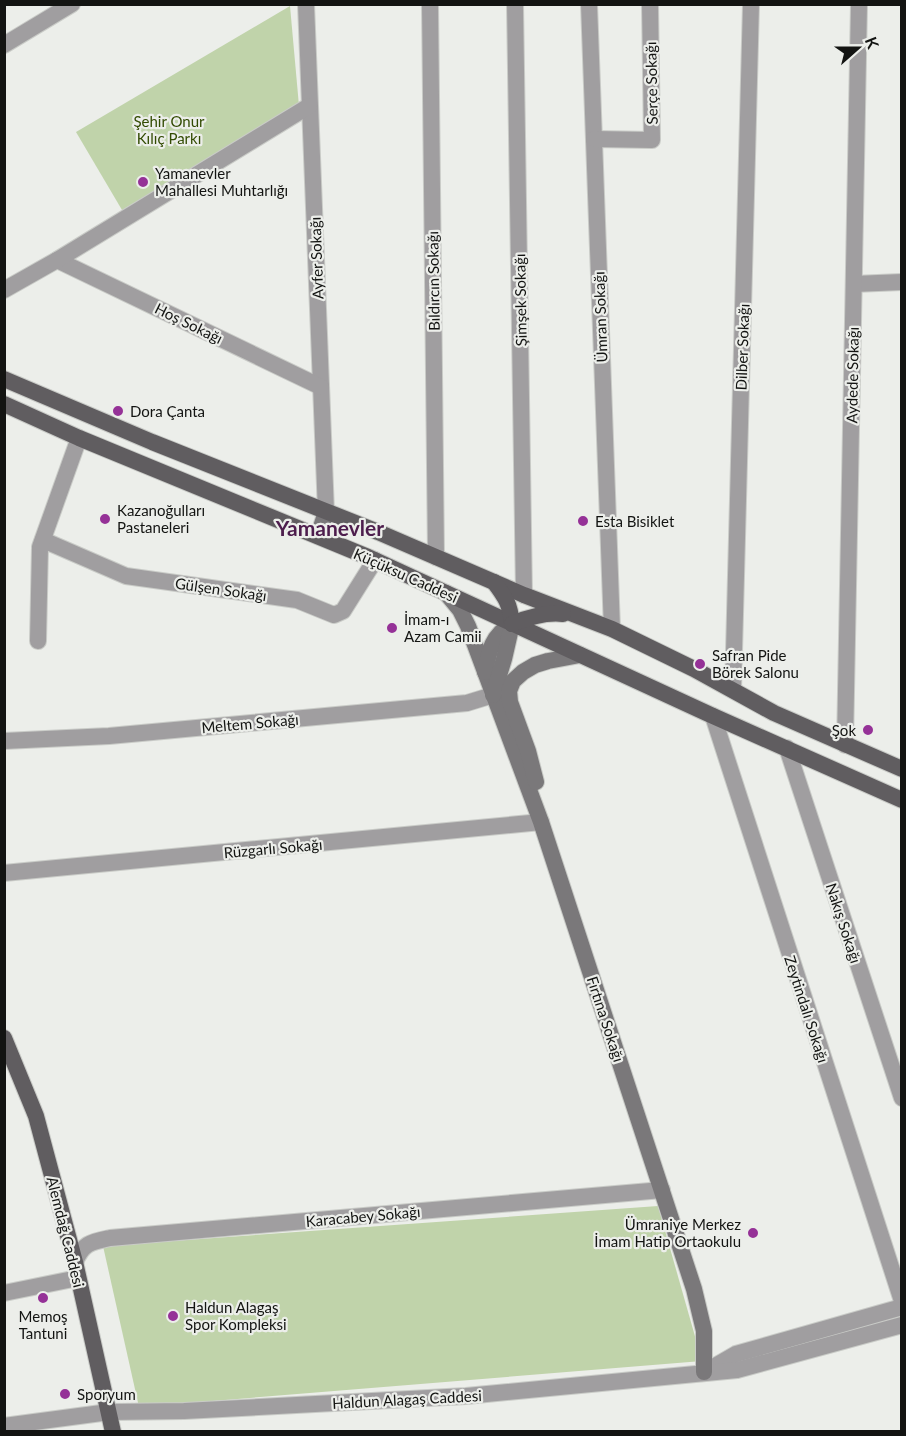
<svg xmlns="http://www.w3.org/2000/svg" width="906" height="1436" viewBox="0 0 906 1436" font-family="Lato,sans-serif">
  <style>
    .green { fill: #c0d3aa }
    .lines { fill: none; stroke-linecap: round; stroke-linejoin: round }
    .minor-casing { stroke: #c9cbc7; stroke-width: 18 }
    .tertiary-casing { stroke: #c9cbc7; stroke-width: 18 }
    .secondary-casing { stroke: #c9cbc7; stroke-width: 18 }
    .primary-casing { stroke: #c9cbc7; stroke-width: 18 }
    .minor { stroke: #a09ea0; stroke-width: 16 }
    .tertiary { stroke: #a09ea0; stroke-width: 16 }
    .secondary { stroke: #7a787a; stroke-width: 16 }
    .primary { stroke: #605d60; stroke-width: 16 }
    .poi-dot { fill: #953197; stroke: #eceeea; stroke-width: 2 }
    .labels { text-anchor: middle; dominant-baseline: central; stroke-width: 4.5; stroke-linejoin: round; paint-order: stroke }
    .street-label { font-size: 15px; fill: #131412; stroke: #eceeea }
    .park-label { font-size: 15px; fill: #324b02; stroke: #eceeea }
    .poi-label { font-size: 15px; fill: #131412; stroke: #eceeea; text-anchor: start }
    .district-label { font-size: 21px; font-weight: bold; fill: #4d1d4d; stroke: #eceeea }
  </style>
  <rect width="100%" height="100%" fill="#eceeea"/>
  <!-- green -->
  <g class="green">
    <path d="M290,6L299,106L122,210L76,132Z"/>
    <path d="M658,1206L702,1361L139,1407L103,1246Z"/>
  </g>
  <g class="lines">
    <!-- minor casing -->
    <g class="minor-casing">
      <g id="minor">
        <path d="M306,4L326,512"/>
        <path d="M430,4L436,557"/>
        <path d="M515,4L524,595"/>
        <path d="M589,4L612,629"/>
        <path d="M4,45L72,4"/>
        <path d="M594,139L652,140L650,4"/>
        <path d="M57,260L321,387"/>
        <path d="M854,284L902,282"/>
        <path d="M4,290L57,260L309,106"/>
        <path d="M43,540L126,576L297,600L334,615L343,611L375,560"/>
        <path d="M38,641L40,547L79,438"/>
        <path d="M733,690L751,4"/>
        <path d="M713,716L902,1301"/>
        <path d="M4,741L109,736L467,703L493,695"/>
        <path d="M845,745L859,4"/>
        <path d="M787,748L902,1098"/>
        <path d="M4,873L541,822"/>
        <path d="M75,1262C83,1243 91,1242 110,1238L662,1190"/>
        <path d="M4,1293L78,1278"/>
        <path d="M4,1426L109,1412"/>
      </g>
    </g>
    <!-- tertiary casing -->
    <g class="tertiary-casing">
      <g id="tertiary">
        <path d="M710,1369L736,1354L902,1307"/>
        <path d="M109,1412L184,1411L466,1396L737,1370L902,1325"/>
      </g>
    </g>
    <!-- secondary casing -->
    <g class="secondary-casing">
      <g id="secondary">
        <path d="M318,536L326,512"/>
        <path d="M446,593L460,610L468,626L541,822L694,1289L704,1331V1372"/>
        <path d="M485,672C489,651 492,635 512,624"/>
        <path d="M493,695L504,659L512,624"/>
        <path d="M536,782L528,751L510,702L509,691L513,681L523,672L535,665L548,661L580,655"/>
      </g>
    </g>
    <!-- primary casing -->
    <g class="primary-casing">
      <g id="primary">
        <path d="M4,379L152,442L378,532L524,595L612,629L694,669L774,713L902,769"/>
        <path d="M4,404L79,438L368,557L713,716L902,800"/>
        <path d="M494,582C506,598 510,604 512,624"/>
        <path d="M512,624C529,617 546,612 563,614"/>
        <path d="M4,1038L36,1116L75,1262L113,1432"/>
      </g>
    </g>
    <!-- minor -->
    <use href="#minor" class="minor"/>
    <!-- tertiary -->
    <use href="#tertiary" class="tertiary"/>
    <!-- secondary -->
    <use href="#secondary" class="secondary"/>
    <!-- primary -->
    <use href="#primary" class="primary"/>
  </g>
  <!-- markers -->
  <g class="poi-dot">
    <circle cx="143" cy="182" r="6"/>
    <circle cx="118" cy="411" r="6"/>
    <circle cx="105" cy="519" r="6"/>
    <circle cx="583" cy="521" r="6"/>
    <circle cx="392" cy="628" r="6"/>
    <circle cx="700" cy="664" r="6"/>
    <circle cx="868" cy="730" r="6"/>
    <circle cx="753" cy="1233" r="6"/>
    <circle cx="43" cy="1298" r="6"/>
    <circle cx="173" cy="1316" r="6"/>
    <circle cx="65" cy="1394" r="6"/>
  </g>
  <g class="labels">
    <!-- street labels -->
    <g class="street-label">
      <text transform="translate(651 83) rotate(-91)">Serçe Sokağı</text>
      <text transform="translate(316 258) rotate(-92)">Ayfer Sokağı</text>
      <text transform="translate(433 281) rotate(-91)">Bıldırcın Sokağı</text>
      <text transform="translate(520 300) rotate(-91)">Şimşek Sokağı</text>
      <text transform="translate(600 317) rotate(-92)">Ümran Sokağı</text>
      <text transform="translate(189 323) rotate(26)">Hoş Sokağı</text>
      <text transform="translate(742 347) rotate(-88)">Dilber Sokağı</text>
      <text transform="translate(852 375) rotate(-89)">Aydede Sokağı</text>
      <text transform="translate(406 575) rotate(24)">Küçüksu Caddesi</text>
      <text transform="translate(221 589) rotate(8)">Gülşen Sokağı</text>
      <text transform="translate(250 723) rotate(-5)">Meltem Sokağı</text>
      <text transform="translate(273 848) rotate(-5)">Rüzgarlı Sokağı</text>
      <text transform="translate(844 923) rotate(72)">Nakış Sokağı</text>
      <text transform="translate(807 1009) rotate(72)">Zeytindalı Sokağı</text>
      <text transform="translate(606 1019) rotate(72)">Fırtına Sokağı</text>
      <text transform="translate(363 1216) rotate(-5)">Karacabey Sokağı</text>
      <text transform="translate(66 1232) rotate(76)">Alemdağ Caddesi</text>
      <text transform="translate(407 1399) rotate(-3)">Haldun Alagaş Caddesi</text>
    </g>
    <!-- park labels -->
    <g class="park-label">
      <text x="169" y="121">Şehir Onur<tspan x="169" dy="17">Kılıç Parkı</tspan></text>
    </g>
    <!-- poi labels -->
    <g class="poi-label">
      <text x="155" y="173">Yamanevler<tspan x="155" dy="17">Mahallesi Muhtarlığı</tspan></text>
      <text x="130" y="411">Dora Çanta</text>
      <text x="117" y="510">Kazanoğulları<tspan x="117" dy="17">Pastaneleri</tspan></text>
      <text x="595" y="521">Esta Bisiklet</text>
      <text x="404" y="619">İmam-ı<tspan x="404" dy="17">Azam Camii</tspan></text>
      <text x="712" y="655">Safran Pide<tspan x="712" dy="17">Börek Salonu</tspan></text>
      <text x="856" y="730" text-anchor="end">Şok</text>
      <text x="741" y="1224" text-anchor="end">Ümraniye Merkez<tspan x="741" dy="17">İmam Hatip Ortaokulu</tspan></text>
      <text x="185" y="1307">Haldun Alagaş<tspan x="185" dy="17">Spor Kompleksi</tspan></text>
      <text x="43" y="1316" text-anchor="middle">Memoş<tspan x="43" dy="17">Tantuni</tspan></text>
      <text x="77" y="1394">Sporyum</text>
    </g>
    <!-- district labels -->
    <g class="district-label">
      <text x="330" y="527">Yamanevler</text>
    </g>
  </g>
  <!-- border -->
  <rect width="906" height="1436" fill="none" stroke="#131412" stroke-width="12"/>
  <!-- north arrow -->
  <g transform="translate(858 48) rotate(69)" stroke="#eceeea" stroke-width="4.5" paint-order="stroke">
  <path d="M0-4.5L10 22L0 15L-10 22Z" fill="#131412"/>
  <text y="-9" font-size="16" font-weight="bold" text-anchor="middle" fill="#131412">K</text>
  </g>
</svg>
